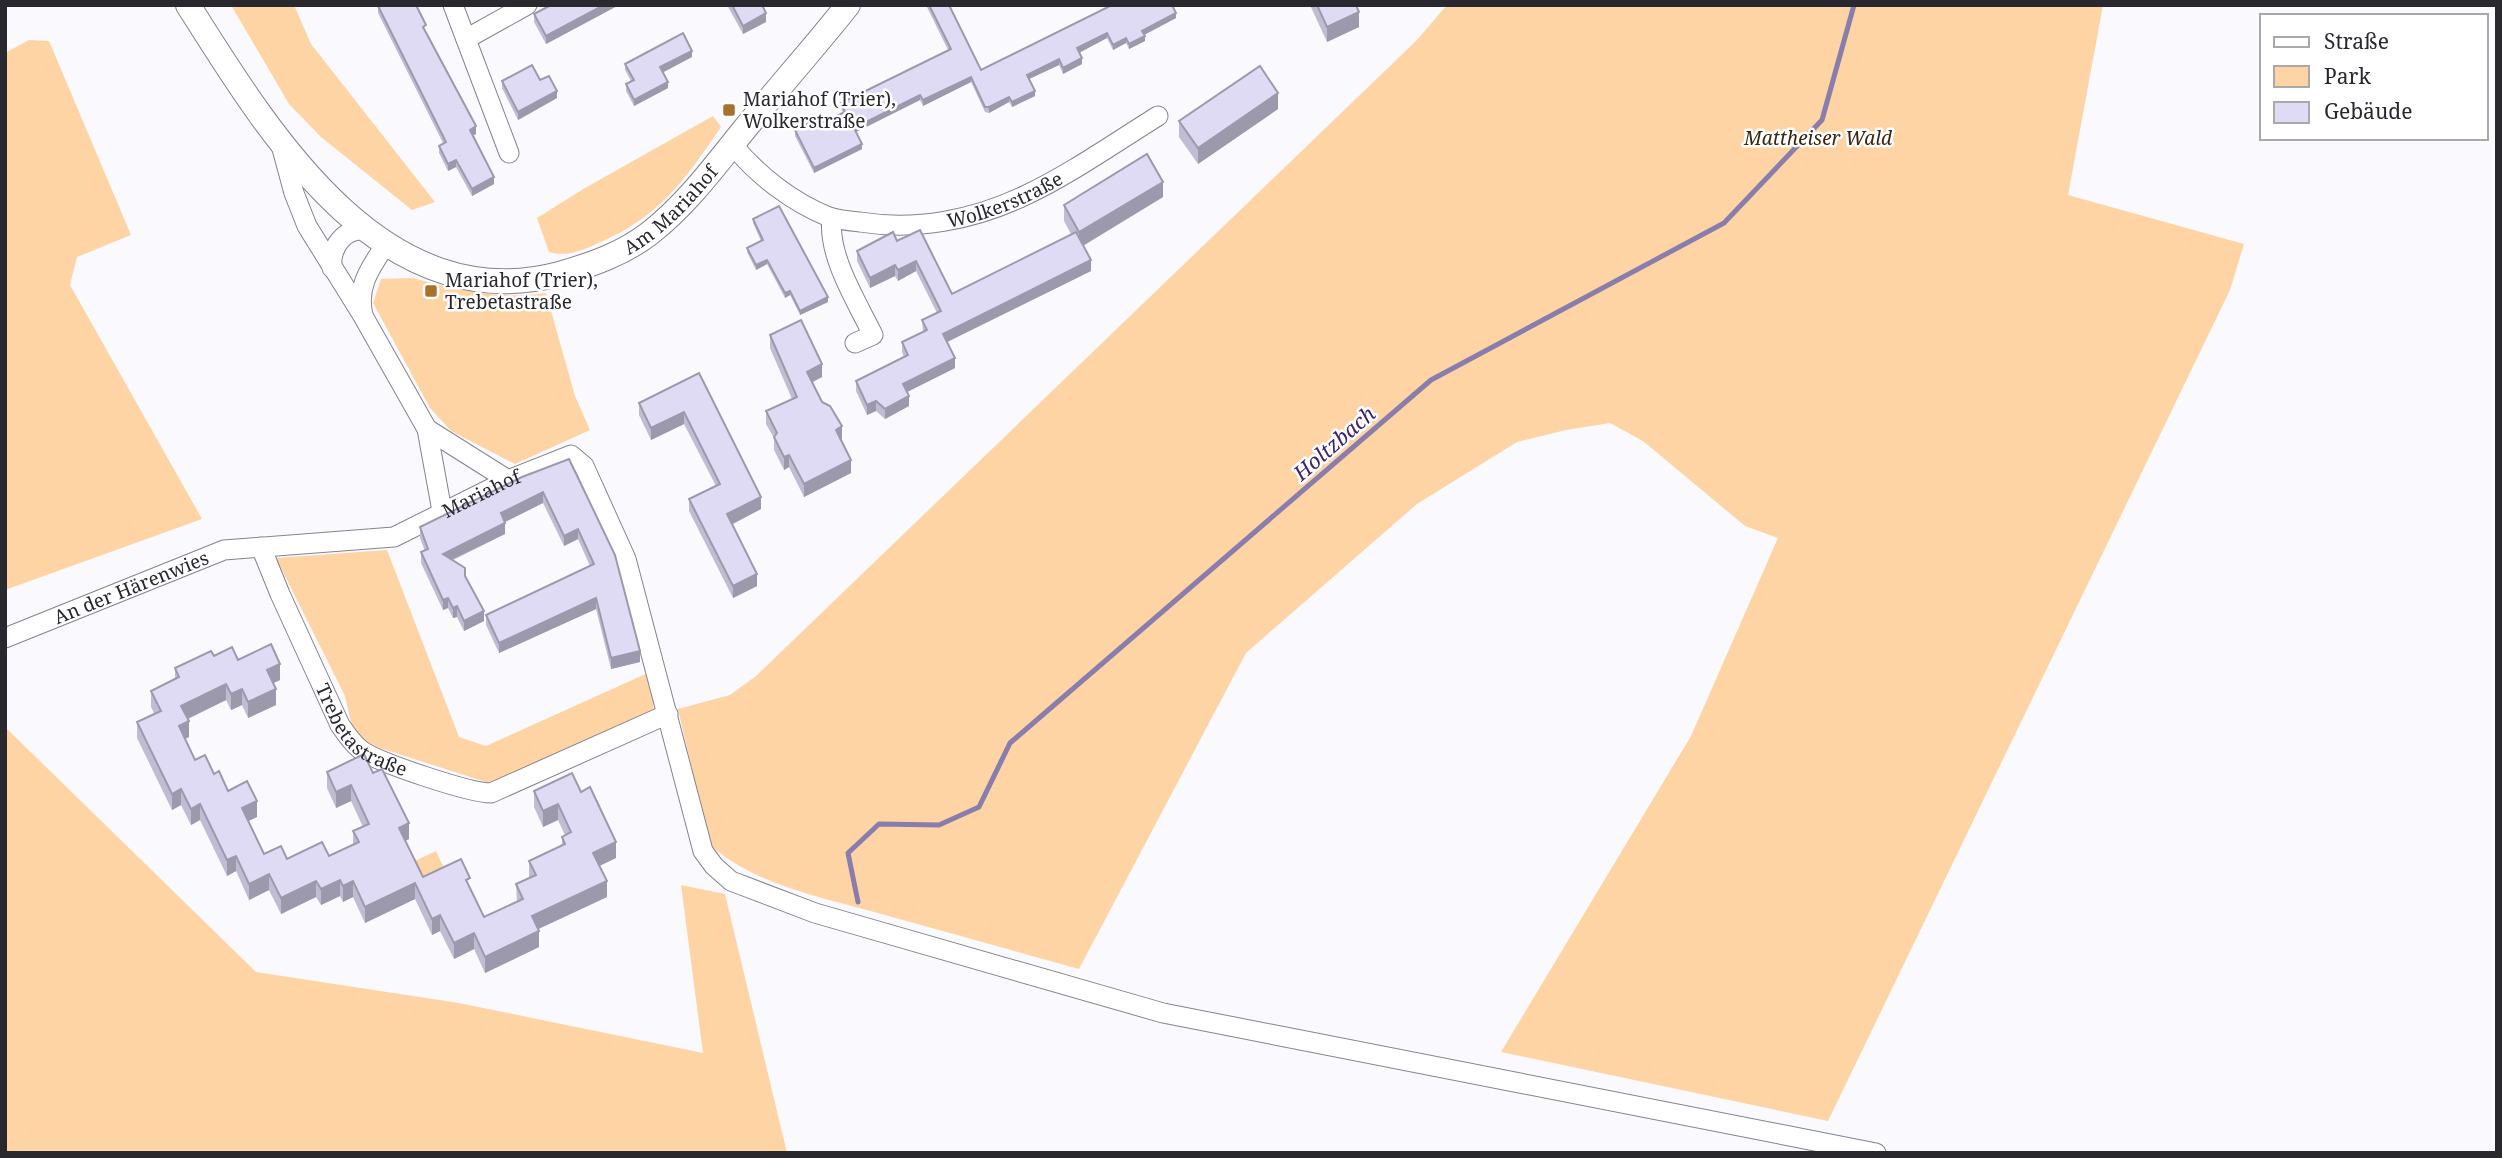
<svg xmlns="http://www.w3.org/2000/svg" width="2502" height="1158" viewBox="0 0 2502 1158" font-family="'Noto Serif',serif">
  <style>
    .green { fill: #fed4a4 }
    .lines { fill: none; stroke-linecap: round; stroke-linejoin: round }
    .stream { stroke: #887dac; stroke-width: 5 }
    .minor-casing { stroke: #858292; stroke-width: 21 }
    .tertiary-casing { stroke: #858292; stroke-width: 26 }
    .minor { stroke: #fff; stroke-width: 19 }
    .tertiary { stroke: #fff; stroke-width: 24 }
    .wall { fill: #c1bcd3 }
    .shaded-wall { fill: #9d99ac }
    .building { fill: #e0dbf5; stroke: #9d99ac; stroke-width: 2 }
    .poi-dot { fill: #a7712b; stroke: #fff; stroke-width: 2.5 }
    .labels { text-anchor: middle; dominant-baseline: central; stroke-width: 5; stroke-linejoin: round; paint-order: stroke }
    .poi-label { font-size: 19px; fill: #29282f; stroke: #fff; text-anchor: start }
    .park-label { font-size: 19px; font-style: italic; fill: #39250c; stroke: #fff }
    .street-label { font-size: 19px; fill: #29282f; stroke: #fff }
    .water-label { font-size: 21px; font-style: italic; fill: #3e256f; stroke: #fff }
  </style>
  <rect width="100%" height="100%" fill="#faf9fd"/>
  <!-- green -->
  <g class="green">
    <path d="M231,5H294L311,44L435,202L412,210L321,137L289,104Z"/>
    <path d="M1447,5H2103L2068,195L2244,244L2230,290L1828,1121L1501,1052L1691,736L1778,538L1745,526L1643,441L1610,423L1566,430L1517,442L1417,504L1246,653L1079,969C1017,952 955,934 892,917C831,899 758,888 709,844L678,709L730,695L756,676L1417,40Z"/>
    <path d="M29,40L49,41L131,235L77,257L70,285L202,519L5,590V53Z"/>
    <path d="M713,116L721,127C684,181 659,218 596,244C581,251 566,257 549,252L537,218L585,188Z"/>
    <path d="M413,278C457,290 500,300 546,293L575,396L590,430L515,464L451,431L430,408L373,303L381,279Z"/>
    <path d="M387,550L459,737L486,746L650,672L654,712L489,783L380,748L354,735L345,696L276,558Z"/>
    <path d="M5,727L256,972L459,1003L703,1053L681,885L725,894L787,1153H5Z"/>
    <path d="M436,851L449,879L427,888L415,861Z"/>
  </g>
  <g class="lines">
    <!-- stream -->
    <path class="stream" d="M858,902L848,853L879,824L939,825L979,807L1010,743L1431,380L1724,223L1822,120L1854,5"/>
    <!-- minor casing -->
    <g class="minor-casing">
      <g id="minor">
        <path d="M453,5L509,153"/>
        <path d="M466,39L527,5"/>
        <path id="s1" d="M732,144C757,175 792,202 829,217C839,220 850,221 860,222C916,231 974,220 1026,195C1069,175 1116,142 1158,116"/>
        <path d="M281,145L294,193L307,226L363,316L427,429L442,511"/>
        <path d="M832,218C827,255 857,302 873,335L855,343"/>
        <path d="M332,268C330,247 344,228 366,230"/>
        <path d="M363,315C356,286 371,267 386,244"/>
        <path d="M427,429L508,480"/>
        <path id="s2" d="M261,547L280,594L340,725C346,734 352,743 361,750C379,763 470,793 491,793L668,714"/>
        <path id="s3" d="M5,638L224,550L394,537L508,480L571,455L584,466L626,559L703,851L714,866L731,881L815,913L1163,1013L1876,1153"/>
      </g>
    </g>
    <!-- tertiary casing -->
    <g class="tertiary-casing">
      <g id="tertiary">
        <path id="s4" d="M188,5C267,130 381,321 559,274C591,265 623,254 650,233C686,205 714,167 743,131C777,89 814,48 848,5"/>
      </g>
    </g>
    <!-- minor -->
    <use href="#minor" class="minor"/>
    <!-- tertiary -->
    <use href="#tertiary" class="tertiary"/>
  </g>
  <!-- wall -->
  <g class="wall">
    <path d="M551,5H619L546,44L534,22V14Z"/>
    <path d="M727,5H762L766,22L743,34Z"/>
    <path d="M926,5H949L981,70L1112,5L1176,18L1144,35L1145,41L1129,49L1126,43L1113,50L1107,38L1080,52L1082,64L1063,74L1059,65L1029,79L1035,96L1012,107L1009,102L989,113L985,112L971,82L923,106L920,100L856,132L862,149L814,173L795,136V130L811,128L843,113L841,108V103L948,50Z"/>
    <path d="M1310,5H1356L1359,27L1327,42Z"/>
    <path d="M378,6L426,32L476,134L473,135L494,184L472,196L456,167L448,171L439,153V146L443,143L378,13Z"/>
    <path d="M692,57L663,72L668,88L634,106L626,91V84L631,81L625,70V64Z"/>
    <path d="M540,80L557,98L518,120L502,88V81Z"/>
    <path d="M1278,109L1198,164L1179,137V121Z"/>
    <path d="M1163,197L1083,246L1091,271L947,342L955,368L907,392L909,406L885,419L876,411L867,415L856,391V381L904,357L902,352V342L923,332L922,320L937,313L916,271L898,281L895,276L870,288L857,261V251L897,241L952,294L1071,234L1064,221V205Z"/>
    <path d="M753,219L828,302L800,315L790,295L785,298L767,264L756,270L747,252V248L761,241L753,223Z"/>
    <path d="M770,335L822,377L812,382L842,439L841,440L851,473L804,497L789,467L784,470L774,450V438L766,424V411L792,399L770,348Z"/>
    <path d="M699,373L761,509L732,524L757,586L733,598L689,511V499L716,486L684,424L651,440L639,415V403Z"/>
    <path d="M569,459L640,662L611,669L596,609L499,653L486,625V615L590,566L578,539L564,546L543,503L505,522V534L453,560L465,577L484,621L464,631L457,617L453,618L448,608L443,610L421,563V552L425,551L420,538V527Z"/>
    <path d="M214,656L238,660L280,680L273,683L276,705L248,718L242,705L231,710L226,700L188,719L189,737L185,739L195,760L214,774L228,791L257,817L248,821L264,854L287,859L329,856L353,845V831L363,827L351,801L336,808L327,788V772L373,773L409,839L405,841L423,877L470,887L484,917L517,902L516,884L529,878V861L562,845V837L565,835L558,820L543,827L534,807V791L581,792L616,858L599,866L607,897L538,929L539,947L485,973L474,949L454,959L440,931L432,935L415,899L365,923L353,897L343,902L340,896L321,905L316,897L281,914L269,890L249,900L236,871L227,876L200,820L191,825L181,805L172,810L137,738V722L154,713L151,707V691L175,679V668Z"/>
  </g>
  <!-- shaded-wall -->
  <g class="shaded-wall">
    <path d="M604,5H619L546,44V36Z"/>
    <path d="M1359,12V27L1327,42V27Z"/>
    <path d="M766,13V22L743,34V26Z"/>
    <path d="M1176,13V18L1142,36V31Z"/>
    <path d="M1107,33V38L1077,54V48Z"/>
    <path d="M1145,36V41L1129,49V44Z"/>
    <path d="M1126,38V43L1113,50V45Z"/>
    <path d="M692,51V57L660,74V67Z"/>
    <path d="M1082,58V64L1063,74V68Z"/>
    <path d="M1059,59V65L1027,80V75Z"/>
    <path d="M971,77V82L923,106V100Z"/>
    <path d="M668,82V88L634,106V100Z"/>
    <path d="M557,91V98L518,120V112Z"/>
    <path d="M1035,91V96L1012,107V102Z"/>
    <path d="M1278,93V109L1198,164V148Z"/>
    <path d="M920,95V100L854,133V128Z"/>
    <path d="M1009,97V102L989,113V107Z"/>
    <path d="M476,126V134L470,137V130Z"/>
    <path d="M862,144V149L814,173V168Z"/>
    <path d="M456,160V167L448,171V164Z"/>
    <path d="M494,177V184L472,196V189Z"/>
    <path d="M1163,182V197L1079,248V232Z"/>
    <path d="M767,260V264L756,270V265Z"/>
    <path d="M1091,260V271L943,344V334Z"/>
    <path d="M916,261V271L898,281V270Z"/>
    <path d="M895,265V276L870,288V278Z"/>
    <path d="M790,291V295L785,298V293Z"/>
    <path d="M828,297V302L800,315V311Z"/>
    <path d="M955,358V368L903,394V384Z"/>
    <path d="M822,364V377L807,385V372Z"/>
    <path d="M909,396V406L885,419V409Z"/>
    <path d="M876,401V411L867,415V405Z"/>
    <path d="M684,412V424L651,440V428Z"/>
    <path d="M842,426V439L836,443V430Z"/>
    <path d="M789,455V467L784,470V457Z"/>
    <path d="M851,460V473L804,497V484Z"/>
    <path d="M543,492V503L501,524V513Z"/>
    <path d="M761,497V509L727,527V514Z"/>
    <path d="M505,523V534L443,564V554Z"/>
    <path d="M578,529V539L564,546V536Z"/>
    <path d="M757,574V586L733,598V586Z"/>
    <path d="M448,598V608L443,610V600Z"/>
    <path d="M596,598V609L499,653V643Z"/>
    <path d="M457,606V617L453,618V608Z"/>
    <path d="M484,611V621L464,631V621Z"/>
    <path d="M640,651V662L611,669V658Z"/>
    <path d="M280,664V680L267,686V670Z"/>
    <path d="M226,684V700L181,722V706Z"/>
    <path d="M242,689V705L231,710V694Z"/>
    <path d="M276,689V705L248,718V702Z"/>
    <path d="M189,721V737L179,742V726Z"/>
    <path d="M351,785V801L336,808V792Z"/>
    <path d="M181,789V805L172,810V794Z"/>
    <path d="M257,801V817L242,824V808Z"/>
    <path d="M200,804V820L191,825V809Z"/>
    <path d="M558,804V820L543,827V811Z"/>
    <path d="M409,823V839L399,844V828Z"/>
    <path d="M616,842V858L593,869V853Z"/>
    <path d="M236,856V871L227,876V860Z"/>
    <path d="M269,874V890L249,900V884Z"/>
    <path d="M340,880V896L321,905V889Z"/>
    <path d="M316,881V897L281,914V898Z"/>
    <path d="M353,881V897L343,902V886Z"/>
    <path d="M607,881V897L532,932V916Z"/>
    <path d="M415,883V899L365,923V907Z"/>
    <path d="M440,915V931L432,935V919Z"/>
    <path d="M539,931V947L485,973V957Z"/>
    <path d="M474,933V949L454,959V943Z"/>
  </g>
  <!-- building -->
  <g class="building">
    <path d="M379,5H416L426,25L423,27L476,126L470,130L494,177L472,189L456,160L448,164L439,146L446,142L378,6Z"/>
    <path d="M551,5H604L546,36L534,14Z"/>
    <path d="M732,5H762L766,13L743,26Z"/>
    <path d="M929,5H949L981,70L1112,5H1172L1176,13L1142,31L1145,36L1129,44L1126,38L1113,45L1107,33L1077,48L1082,58L1063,68L1059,59L1027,75L1035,91L1012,102L1009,97L989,107H985L971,77L923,100L920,95L854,128L862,144L814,168L795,130L809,123L811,128L845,112L841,103L951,49Z"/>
    <path d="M1317,5H1356L1359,12L1327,27Z"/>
    <path d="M683,33L692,51L660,67L668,82L634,100L626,84L634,80L625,64Z"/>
    <path d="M532,65L540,80L549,76L557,91L518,112L502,81Z"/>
    <path d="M1260,66L1278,93L1198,148L1179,121Z"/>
    <path d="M1147,154L1163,182L1079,232L1064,205Z"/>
    <path d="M779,206L828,297L800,311L790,291L785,293L767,260L756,265L747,248L763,240L753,219Z"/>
    <path d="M920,230L952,294L1076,232L1091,260L943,334L955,358L903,384L909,396L885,409L876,401L867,405L856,381L908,355L902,342L927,330L922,320L941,311L916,261L898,270L895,265L870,278L857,251L893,232L897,241Z"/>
    <path d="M801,320L822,364L807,372L822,402L830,406L842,426L836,430L851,460L804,484L789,455L784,457L774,437L777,433L766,411L797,397L770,335Z"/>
    <path d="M699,373L761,497L727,514L757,574L733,586L689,499L720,484L684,412L651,428L639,403Z"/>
    <path d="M569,459L615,555L640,651L611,658L596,598L499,643L486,615L594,564L578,529L564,536L543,492L501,513L505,523L443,554L465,568V576L484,611L464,621L457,606L453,608L448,598L443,600L421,552L428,549L420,527L522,477Z"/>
    <path d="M271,644L280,664L267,670L276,689L248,702L242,689L231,694L226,684L181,706L189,721L179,726L195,760L205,755L214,774L219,771L228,791L247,781L257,801L242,808L264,854L281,846L287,859L322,842L329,856L359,842L353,831L369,824L351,785L336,792L327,772L364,754L373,773L382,769L409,823L399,828L423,877L461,859L470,878L466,880L484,917L523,899L516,884L536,875L529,861L565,844L562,837L571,832L558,804L543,811L534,791L572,773L581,792L590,787L616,842L593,853L607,881L532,916L539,931L485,957L474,933L454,943L440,915L432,919L415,883L365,907L353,881L343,886L340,880L321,889L316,881L281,898L269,874L249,884L236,856L227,860L200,804L191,809L181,789L172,794L137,722L161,711L151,691L179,677L175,668L211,651L214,656L232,647L238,660Z"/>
  </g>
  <!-- markers -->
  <g class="poi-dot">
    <rect x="722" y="103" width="14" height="14" rx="3.5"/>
    <rect x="424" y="284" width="14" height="14" rx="3.5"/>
  </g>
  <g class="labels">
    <!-- poi labels -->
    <g class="poi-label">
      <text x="743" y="99">Mariahof (Trier),<tspan x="743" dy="22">Wolkerstraße</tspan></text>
      <text x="445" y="280">Mariahof (Trier),<tspan x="445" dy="22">Trebetastraße</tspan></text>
    </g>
    <!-- park labels -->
    <g class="park-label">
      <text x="1818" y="138">Mattheiser Wald</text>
    </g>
    <!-- street labels -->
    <g class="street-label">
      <text stroke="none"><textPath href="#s1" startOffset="303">Wolkerstraße</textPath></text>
      <text stroke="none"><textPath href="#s4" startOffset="625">Am Mariahof</textPath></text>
      <text stroke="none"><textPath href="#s3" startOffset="504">Mariahof</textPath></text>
      <text stroke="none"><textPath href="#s3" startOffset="136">An der Härenwies</textPath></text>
      <text stroke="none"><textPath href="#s2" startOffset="214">Trebetastraße</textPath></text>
    </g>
    <!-- water labels -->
    <g class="water-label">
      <text transform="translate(1334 443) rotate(-41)">Holtzbach</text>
    </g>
  </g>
  <!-- border -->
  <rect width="2502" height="1158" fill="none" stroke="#29282f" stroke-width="14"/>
  <!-- legend -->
  <rect x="2260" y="14" width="228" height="126" fill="#ffffff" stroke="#a9a9ac" stroke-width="2"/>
  <rect x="2274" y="37" width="35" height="10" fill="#ffffff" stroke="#a9a9ac" stroke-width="2"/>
  <text x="2324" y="49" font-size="21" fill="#29282f">Straße</text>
  <rect x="2274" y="66" width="35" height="21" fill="#fed4a4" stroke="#a9a9ac" stroke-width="2"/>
  <text x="2324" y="84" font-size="21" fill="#29282f">Park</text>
  <rect x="2274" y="102" width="35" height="21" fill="#e0dbf5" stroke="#a9a9ac" stroke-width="2"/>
  <text x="2324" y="119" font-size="21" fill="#29282f">Gebäude</text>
</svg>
